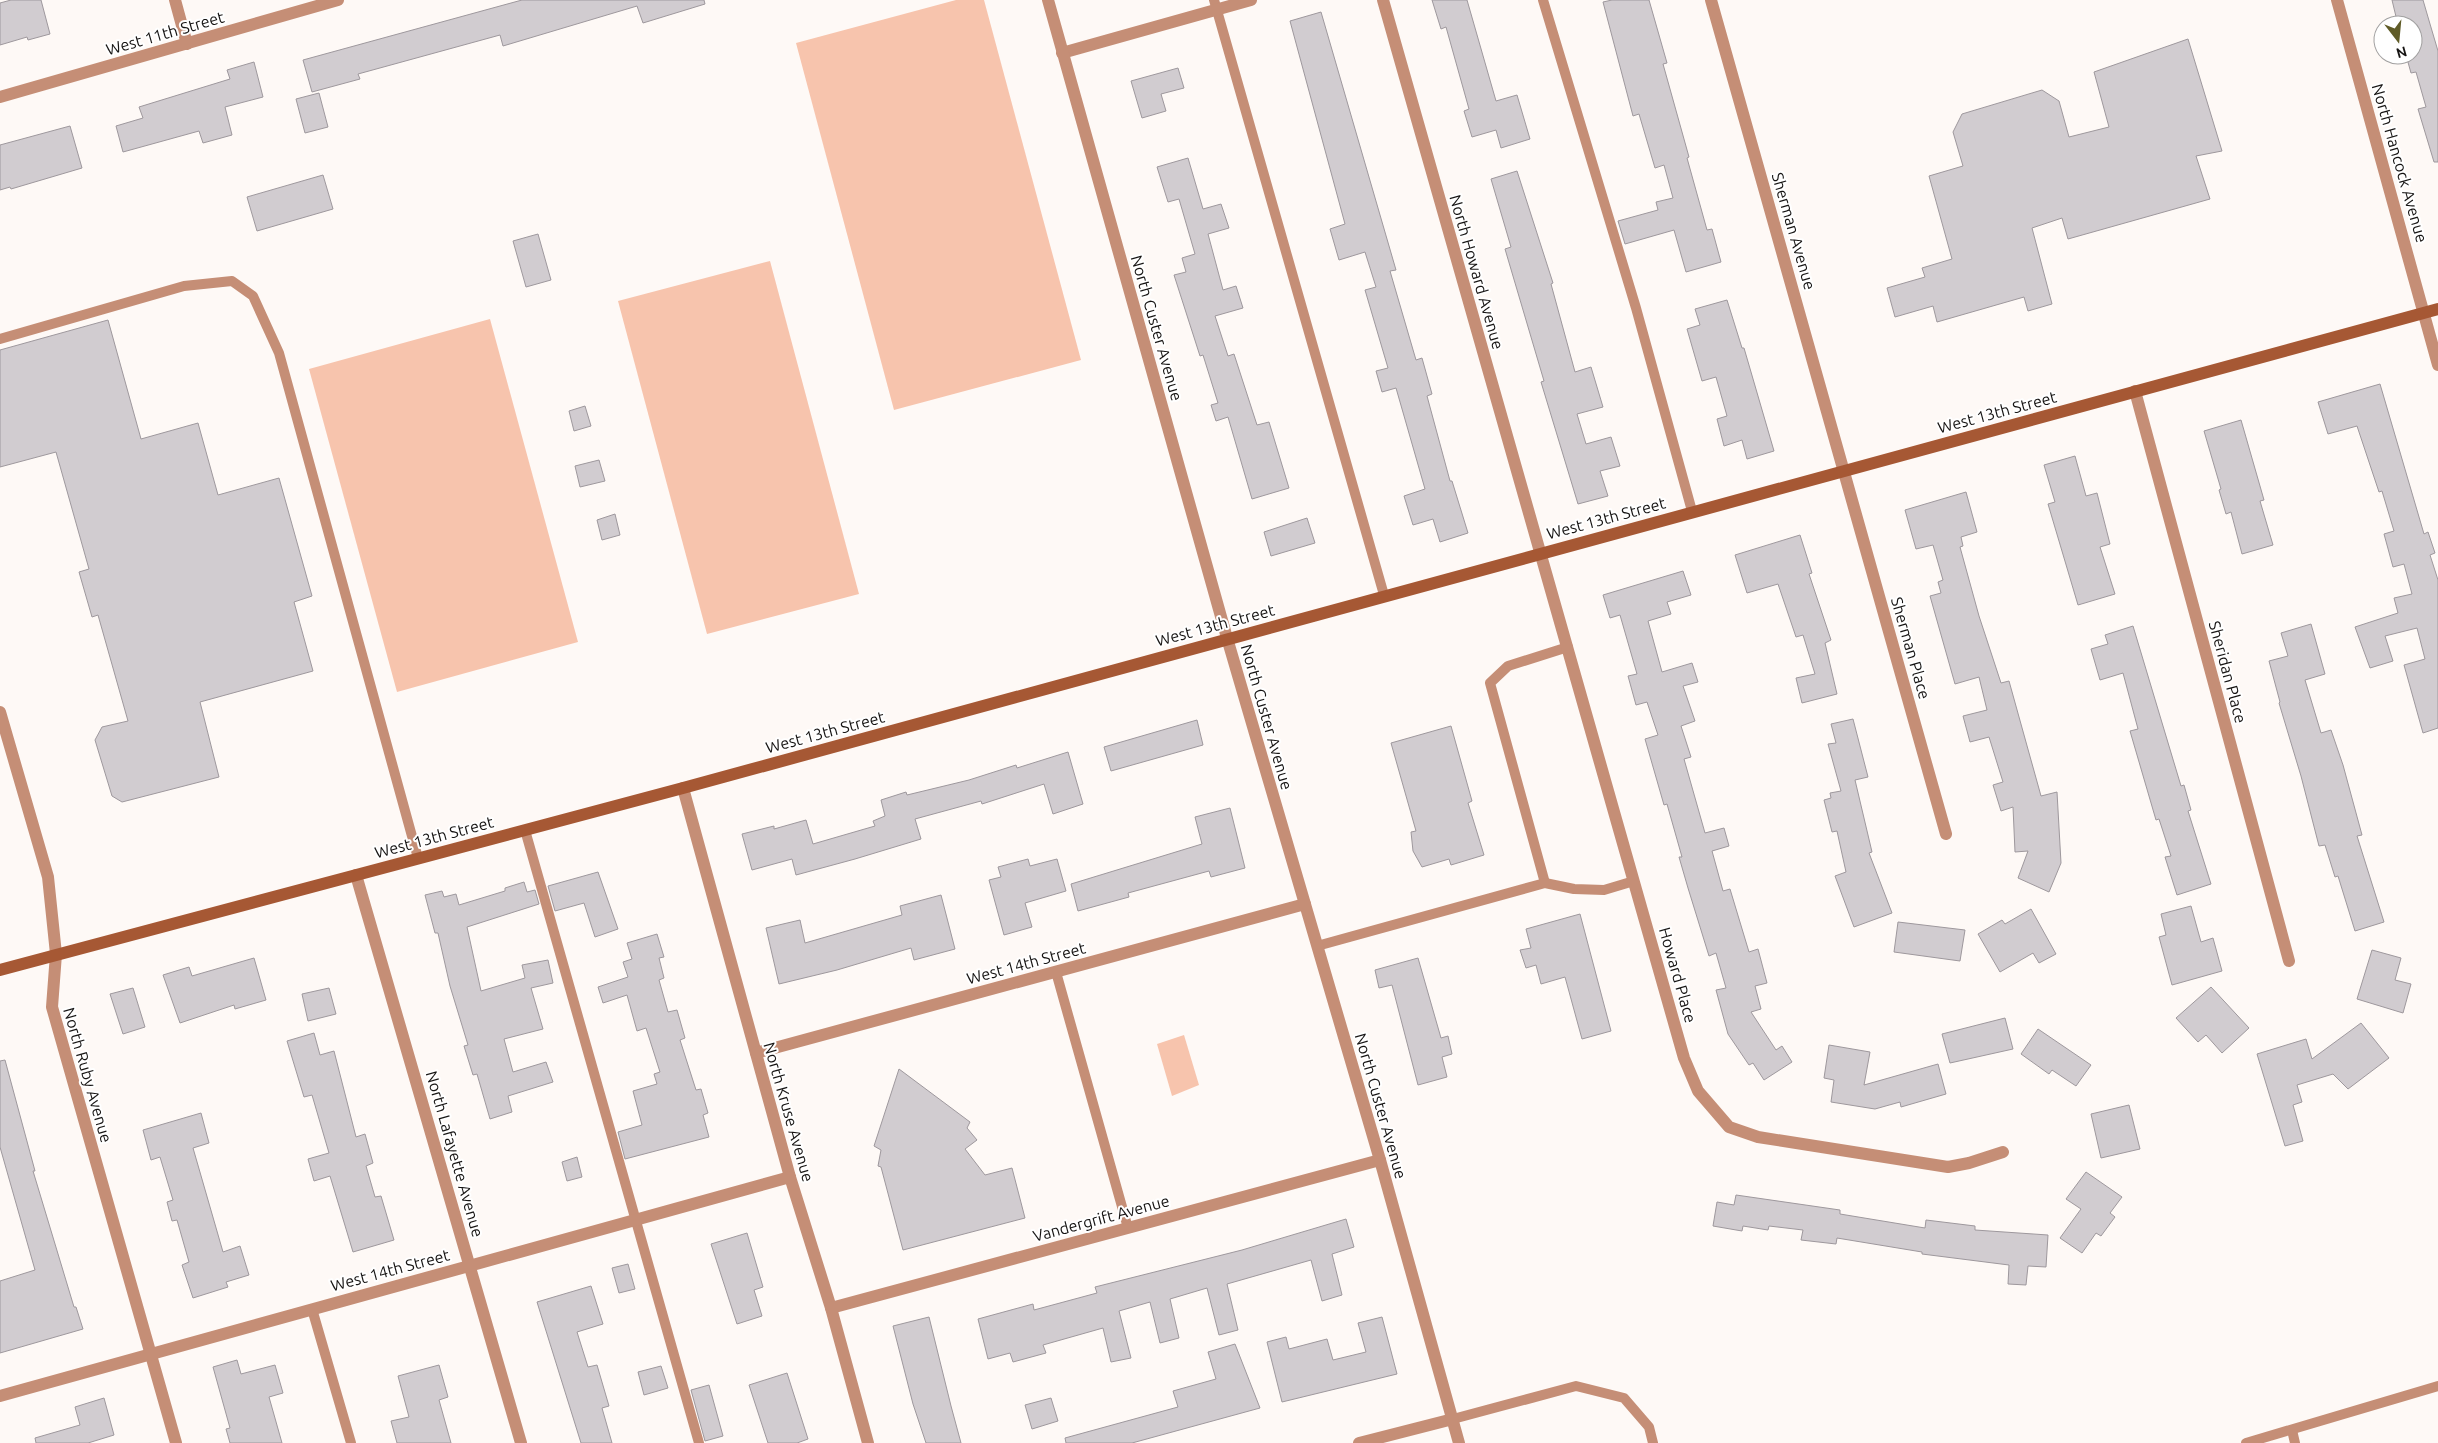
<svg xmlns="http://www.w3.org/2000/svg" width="2438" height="1443" viewBox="0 0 2438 1443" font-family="Ubuntu,sans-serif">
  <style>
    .green { fill: #f7c4ad }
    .building { fill: #d1ccd0; stroke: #9e989d }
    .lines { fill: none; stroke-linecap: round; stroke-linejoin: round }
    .service { stroke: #c58e76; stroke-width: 10 }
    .minor { stroke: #c58e76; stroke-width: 12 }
    .tertiary { stroke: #c58e76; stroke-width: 12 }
    .secondary { stroke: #a65834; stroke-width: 12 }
    .labels { text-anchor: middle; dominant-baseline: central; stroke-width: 4; stroke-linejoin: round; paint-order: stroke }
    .street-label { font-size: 16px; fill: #161413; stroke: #fff }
  </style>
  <rect width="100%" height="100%" fill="#fef9f6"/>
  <!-- green -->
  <g class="green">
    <path d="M956,0H984L1081,360L894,410L796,43Z"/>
    <path d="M770,261L859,594L707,634L618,301Z"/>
    <path d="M490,319L578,642L397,692L309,369Z"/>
    <path d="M1184,1035L1199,1085L1172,1096L1157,1044Z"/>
  </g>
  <!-- building -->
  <g class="building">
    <path d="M11,0H41L50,34L28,40L27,37L0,45V3Z"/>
    <path d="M522,0H704L705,4L643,23L637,6L503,46L500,35L358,74L360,79L312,92L303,60Z"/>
    <path d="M1432,0H1467L1496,101L1517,95L1530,139L1501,148L1496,130L1472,137L1464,111L1469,109L1446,27L1441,29Z"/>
    <path d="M1612,0H1649L1667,63L1663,64L1689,157L1687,158L1707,230L1712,229L1721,262L1686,272L1674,230L1625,244L1618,221L1658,210L1656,202L1673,198L1664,165L1655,168L1639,114L1633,116L1603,2Z"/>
    <path d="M2392,0H2423L2430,24L2438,51V162H2434L2418,109L2426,107L2416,72L2411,73L2406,55H2413V25H2398Z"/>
    <path d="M1321,12L1396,270L1390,271L1416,360L1422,358L1432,394L1427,396L1450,481H1452L1468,533L1440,542L1433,519L1413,525L1404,496L1425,489L1396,388L1382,392L1376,371L1388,368L1365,290L1376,287L1365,252L1339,260L1330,229L1345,224L1290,21Z"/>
    <path d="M2188,39L2222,151L2196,156L2210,199L2068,239L2062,218L2032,228L2052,304L2028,311L2024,297L1937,322L1933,306L1895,317L1887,288L1925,277L1922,268L1952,259L1929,176L1963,166L1953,132L1962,114L2042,90L2059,101L2069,137L2109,127L2094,72Z"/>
    <path d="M254,62L263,97L225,107L232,135L203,143L199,131L123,152L116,126L143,118L139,107L230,79L227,70Z"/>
    <path d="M1178,68L1184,88L1161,94L1166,111L1142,118L1131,81Z"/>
    <path d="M319,93L328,127L305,133L296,99Z"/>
    <path d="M70,126L82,168L11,189L10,187L0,190V145Z"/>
    <path d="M1188,158L1203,209L1221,204L1229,228L1208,234L1223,290L1236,286L1243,308L1215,316L1228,356L1234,354L1257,425L1269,422L1289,488L1252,499L1228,417L1216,421L1211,405L1218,403L1203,355L1200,356L1174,275L1186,272L1182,258L1195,254L1179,199L1168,202L1157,167Z"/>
    <path d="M1517,171L1553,283L1551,284L1575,372L1591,367L1603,407L1577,414L1586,444L1611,437L1620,466L1600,471L1608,496L1578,504L1541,382L1544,381L1505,249L1511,247L1491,179Z"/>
    <path d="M323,175L333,209L257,231L247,197Z"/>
    <path d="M538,234L551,280L526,287L513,241Z"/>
    <path d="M1727,300L1742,348H1744L1774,451L1747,459L1742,440L1724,446L1717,419L1727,416L1716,377L1702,381L1687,329L1700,325L1695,309Z"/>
    <path d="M108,320L141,439L198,423L218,495L279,478L312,596L294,602L313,671L200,702L219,777L122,802L112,796L95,740L102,727L128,721L98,615L92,617L79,572L89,569L56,452L0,467V350Z"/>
    <path d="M2380,384L2424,534L2428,532L2435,553L2430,555L2438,580V728L2423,733L2404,665L2425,659L2417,628L2385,636L2393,661L2370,668L2355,627L2398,613L2394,598L2412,594L2404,564L2393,567L2384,534L2394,531L2382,491L2379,492L2357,426L2328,434L2318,402Z"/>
    <path d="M585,406L591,426L574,431L569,411Z"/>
    <path d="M2241,420L2264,500L2260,501L2273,545L2242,554L2231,512L2226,514L2219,490L2221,489L2204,431Z"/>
    <path d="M2075,456L2086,496L2097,493L2110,544L2100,547L2115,594L2078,605L2048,504L2055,502L2044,465Z"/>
    <path d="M599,460L605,481L580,487L575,466Z"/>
    <path d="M1966,492L1977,532L1961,537L1963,546L1960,547L1979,616L2001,683L2009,681L2041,796L2057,792L2061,863L2049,892L2018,878L2028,851L2015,852L2013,807L2001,811L1993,785L2003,782L1989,737L1970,742L1963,716L1987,710L1979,677L1955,684L1930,596L1941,593L1938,582L1943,580L1933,545L1916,549L1905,510Z"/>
    <path d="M615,514L620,535L602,540L597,520Z"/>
    <path d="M1307,518L1315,543L1271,556L1264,532Z"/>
    <path d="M1800,535L1812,573L1809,574L1831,640L1825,643L1837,694L1802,703L1796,678L1815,674L1803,635L1796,637L1778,584L1747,593L1735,555Z"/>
    <path d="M1683,571L1691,595L1667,602L1671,614L1648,621L1662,672L1692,663L1698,682L1683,686L1695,721L1681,726L1691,757L1684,759L1705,833L1724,828L1729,846L1712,851L1723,891L1730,889L1749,952L1758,949L1767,983L1755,986L1761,1009L1751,1012L1776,1050L1782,1046L1792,1062L1764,1080L1753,1063L1749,1065L1728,1034L1716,990L1726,988L1716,953L1709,956L1688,888L1679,857H1682L1667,804L1664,805L1645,739L1658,735L1647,702L1636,705L1628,676L1637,674L1620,615L1610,618L1603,595Z"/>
    <path d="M2311,624L2325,674L2305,680L2321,733L2331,730L2343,765L2362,835L2357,836L2384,922L2355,931L2338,876L2335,877L2325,845L2319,846L2301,776L2279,703L2280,702L2269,661L2288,656L2281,633Z"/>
    <path d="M2133,626L2181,786L2184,785L2191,810L2188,811L2211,884L2177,895L2165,857L2171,856L2159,819L2156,820L2130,731L2138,729L2123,673L2100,680L2091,649L2108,644L2105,635Z"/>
    <path d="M1853,719L1868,777L1855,780L1872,852L1869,853L1892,913L1854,927L1835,876L1846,872L1837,831L1832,832L1824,800L1831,798L1830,793L1841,791L1828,744L1836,743L1831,724Z"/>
    <path d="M1197,720L1203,745L1111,771L1104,747Z"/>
    <path d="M1451,726L1472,801L1468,803L1484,855L1451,865L1449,859L1422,867L1413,851L1411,832L1416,831L1391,743Z"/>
    <path d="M1068,752L1083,804L1053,814L1044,784L982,804L981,801L915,819L921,839L855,859L796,875L792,859L752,870L742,834L774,826V829L806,820L813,844L875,826L873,821L885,816L881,800L906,792L907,795L969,780L1016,765L1017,768Z"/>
    <path d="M1230,808L1245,868L1211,877L1209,871L1128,893L1129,897L1078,911L1071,884L1202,844L1195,817Z"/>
    <path d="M1028,859L1030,866L1057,859L1066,891L1025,903L1032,927L1004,935L989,880L1001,877L998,867Z"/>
    <path d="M598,872L618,929L595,937L584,903L555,911L548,886Z"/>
    <path d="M524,882L527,892L535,890L539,904L467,927L481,991L525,978L522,965L548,960L553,983L531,988L543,1029L504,1039L513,1072L546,1062L553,1082L508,1096L512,1112L490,1119L477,1074L473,1075L464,1046L468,1045L450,986L438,933H435L425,895L442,891L444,897L456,894L459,905L505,891V888Z"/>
    <path d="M941,895L955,949L914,960L911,948L837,970L779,984L766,928L800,920L805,943L902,915L900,906Z"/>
    <path d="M2191,906L2201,942L2213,938L2222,971L2172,985L2159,937L2166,935L2161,914Z"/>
    <path d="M2031,909L2056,954L2039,963L2033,953L2000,972L1978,934L2002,920L2005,924Z"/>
    <path d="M1580,914L1611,1031L1582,1039L1565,977L1541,984L1536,965L1526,968L1520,950L1531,948L1526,929Z"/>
    <path d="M1898,922L1965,930L1960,961L1894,952Z"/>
    <path d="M657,934L664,957L659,958L664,978L659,980L668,1012L677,1010L685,1038L680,1040L696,1090L701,1089L708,1113L703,1115L709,1137L625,1159L618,1132L642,1125L633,1091L657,1084L654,1074L660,1072L646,1028L637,1031L627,995L603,1003L598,987L628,977L623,962L632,959L627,943Z"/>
    <path d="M2372,950L2401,958L2395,980L2411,984L2403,1013L2357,999Z"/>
    <path d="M254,958L266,1000L235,1009L234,1005L180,1023L163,975L189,967L192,976Z"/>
    <path d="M1418,958L1441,1038L1448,1036L1452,1054L1442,1057L1447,1077L1418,1085L1392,985L1379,988L1375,970Z"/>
    <path d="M2211,987L2249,1028L2222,1053L2206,1035L2198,1042L2176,1018Z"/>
    <path d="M133,988L145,1027L123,1034L110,994Z"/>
    <path d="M329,988L336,1014L308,1021L302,994Z"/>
    <path d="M2005,1018L2013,1049L1950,1063L1942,1034Z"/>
    <path d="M2361,1023L2389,1058L2348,1089L2333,1074L2297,1085L2302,1102L2293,1105L2303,1141L2285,1146L2257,1054L2306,1039L2312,1059Z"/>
    <path d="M2038,1029L2091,1065L2076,1086L2052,1070L2049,1074L2021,1054Z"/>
    <path d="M314,1033L320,1055L334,1051L356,1137L365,1134L373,1163L366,1166L375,1197L381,1196L394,1240L353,1252L330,1176L314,1181L308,1159L329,1153L312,1095L304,1097L287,1041Z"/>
    <path d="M1829,1045L1870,1052L1864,1085L1938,1064L1946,1094L1901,1107L1900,1102L1875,1109L1831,1102L1834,1080L1824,1078Z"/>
    <path d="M5,1060L35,1171H33L74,1307H76L83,1329L0,1353V1281L35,1270L0,1147V1061Z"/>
    <path d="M899,1069L970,1122L967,1128L977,1140L965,1149L985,1175L1012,1168L1025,1218L903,1250L881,1167L878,1166L881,1150L874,1146Z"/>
    <path d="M2129,1105L2140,1149L2101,1158L2091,1114Z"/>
    <path d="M201,1113L209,1143L193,1148L223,1252L240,1246L249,1275L226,1282L228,1287L193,1298L182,1265L189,1262L177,1220L172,1221L167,1202L173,1200L160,1157L151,1160L143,1130Z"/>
    <path d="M577,1157L582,1177L567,1181L562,1162Z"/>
    <path d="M2086,1172L2122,1197L2110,1213L2115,1217L2101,1236L2096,1233L2082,1253L2060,1238L2081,1209L2066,1199Z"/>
    <path d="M1736,1195L1840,1210V1214L1925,1228L1926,1220L1975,1226V1230L2048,1235L2046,1267L2028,1266L2026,1285L2008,1284L2009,1265L1922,1254V1252L1837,1238L1836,1244L1801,1240L1803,1230L1769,1226L1768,1230L1743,1226L1742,1231L1713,1226L1717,1202L1734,1205Z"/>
    <path d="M1346,1219L1354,1247L1332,1254L1342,1295L1322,1301L1311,1260L1227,1284L1238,1330L1219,1335L1207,1288L1170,1299L1179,1338L1160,1343L1150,1302L1119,1311L1131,1358L1111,1362L1103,1328L1043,1345L1046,1353L1013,1362L1010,1353L988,1359L978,1319L1033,1304L1034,1310L1097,1293L1095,1287L1242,1250Z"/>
    <path d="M747,1233L763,1287L754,1290L762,1316L737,1324L711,1244Z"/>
    <path d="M628,1264L635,1289L619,1293L612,1268Z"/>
    <path d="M591,1286L603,1324L577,1332L588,1367L597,1365L609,1406L602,1408L612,1443H581L537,1302Z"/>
    <path d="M929,1317L951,1406L961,1443H926L913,1404L893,1326Z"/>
    <path d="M1382,1317L1397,1374L1282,1402L1267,1342L1286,1337L1289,1349L1327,1339L1333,1360L1366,1352L1358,1323Z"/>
    <path d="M1235,1344L1260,1408L1132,1443H1066L1065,1438L1178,1407L1173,1391L1216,1379L1208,1352Z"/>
    <path d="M237,1360L241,1374L275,1365L283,1393L269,1397L282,1443H230L226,1429L230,1428L213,1367Z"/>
    <path d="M439,1365L448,1397L439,1400L451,1443H397L391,1421L409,1417L398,1376Z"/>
    <path d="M661,1366L668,1388L644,1395L638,1372Z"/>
    <path d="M787,1373L808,1439L797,1443H768L749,1385Z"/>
    <path d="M709,1385L723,1436L705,1441L691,1390Z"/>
    <path d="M104,1398L114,1435L88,1443H36L35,1438L80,1425L75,1407Z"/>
    <path d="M1051,1398L1058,1421L1032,1429L1025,1405Z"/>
  </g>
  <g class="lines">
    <!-- service -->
    <g class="service">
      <path d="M1214,0L1384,595"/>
      <path d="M1543,0L1636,308L1692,511"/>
      <path d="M0,339L184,286L232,281L253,296L279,353L418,858"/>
      <path d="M525,830L699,1443"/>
      <path d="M1545,883L1490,683L1508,666L1568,647"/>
      <path d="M1317,946L1545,883L1574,889L1604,890L1634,881"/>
      <path d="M1056,972L1128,1228"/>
      <path d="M312,1309L351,1443"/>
      <path d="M1453,1419L1576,1386L1624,1398L1649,1427L1653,1443"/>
      <path d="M2292,1430L2295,1443"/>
      <path d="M2246,1443L2438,1386"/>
    </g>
    <!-- minor -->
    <g class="minor">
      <path d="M175,0L187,44"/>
      <path d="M1383,0L1684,1058L1698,1091L1729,1127L1758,1137L1948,1167L1969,1163L2003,1152"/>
      <path d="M1711,0L1946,834"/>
      <path d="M2337,0L2438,365"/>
      <path d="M1062,53L1251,0"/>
      <path d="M0,97L338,0"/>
      <path d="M2135,391L2289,961"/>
      <path d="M0,712L48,877L56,954L52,1007L176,1443"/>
      <path d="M683,788L790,1177L831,1308L868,1443"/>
      <path d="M356,875L521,1443"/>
      <path d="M756,1053L1305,904"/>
      <path d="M831,1308L1380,1160"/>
      <path d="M0,1396L790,1177"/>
      <path d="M1359,1443L1453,1419"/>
    </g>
    <!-- tertiary -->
    <path class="tertiary" d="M1048,0L1227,638L1380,1160L1459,1443"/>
    <!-- secondary -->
    <path class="secondary" d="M0,970L683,788L2438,309"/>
  </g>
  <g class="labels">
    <!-- street labels -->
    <g class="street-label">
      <text transform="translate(165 33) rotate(-16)">West 11th Street</text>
      <text transform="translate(2400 163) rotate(74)">North Hancock Avenue</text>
      <text transform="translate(1794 231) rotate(74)">Sherman Avenue</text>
      <text transform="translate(1477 272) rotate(74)">North Howard Avenue</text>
      <text transform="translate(1157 328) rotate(74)">North Custer Avenue</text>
      <text transform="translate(1997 412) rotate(-15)">West 13th Street</text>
      <text transform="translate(1606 518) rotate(-15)">West 13th Street</text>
      <text transform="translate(1215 625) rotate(-15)">West 13th Street</text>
      <text transform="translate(1911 648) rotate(74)">Sherman Place</text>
      <text transform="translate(2228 672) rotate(75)">Sheridan Place</text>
      <text transform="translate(1267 717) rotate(74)">North Custer Avenue</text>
      <text transform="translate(825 732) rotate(-15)">West 13th Street</text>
      <text transform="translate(434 837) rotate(-15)">West 13th Street</text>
      <text transform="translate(1026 963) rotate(-15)">West 14th Street</text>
      <text transform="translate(1678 975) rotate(74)">Howard Place</text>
      <text transform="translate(88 1075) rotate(74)">North Ruby Avenue</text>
      <text transform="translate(1381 1106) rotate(74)">North Custer Avenue</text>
      <text transform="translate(789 1112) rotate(74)">North Kruse Avenue</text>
      <text transform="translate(455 1154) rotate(74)">North Lafayette Avenue</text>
      <text transform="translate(1101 1218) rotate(-15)">Vandergrift Avenue</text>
      <text transform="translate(390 1270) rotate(-15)">West 14th Street</text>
    </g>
  </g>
  <!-- north arrow -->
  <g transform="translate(2398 40) rotate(164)"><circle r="24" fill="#ffffff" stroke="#a2a1a1"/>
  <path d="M0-4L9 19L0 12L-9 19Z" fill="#5f5b27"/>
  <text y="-8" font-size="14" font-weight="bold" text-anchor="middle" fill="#161413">N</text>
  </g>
</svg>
